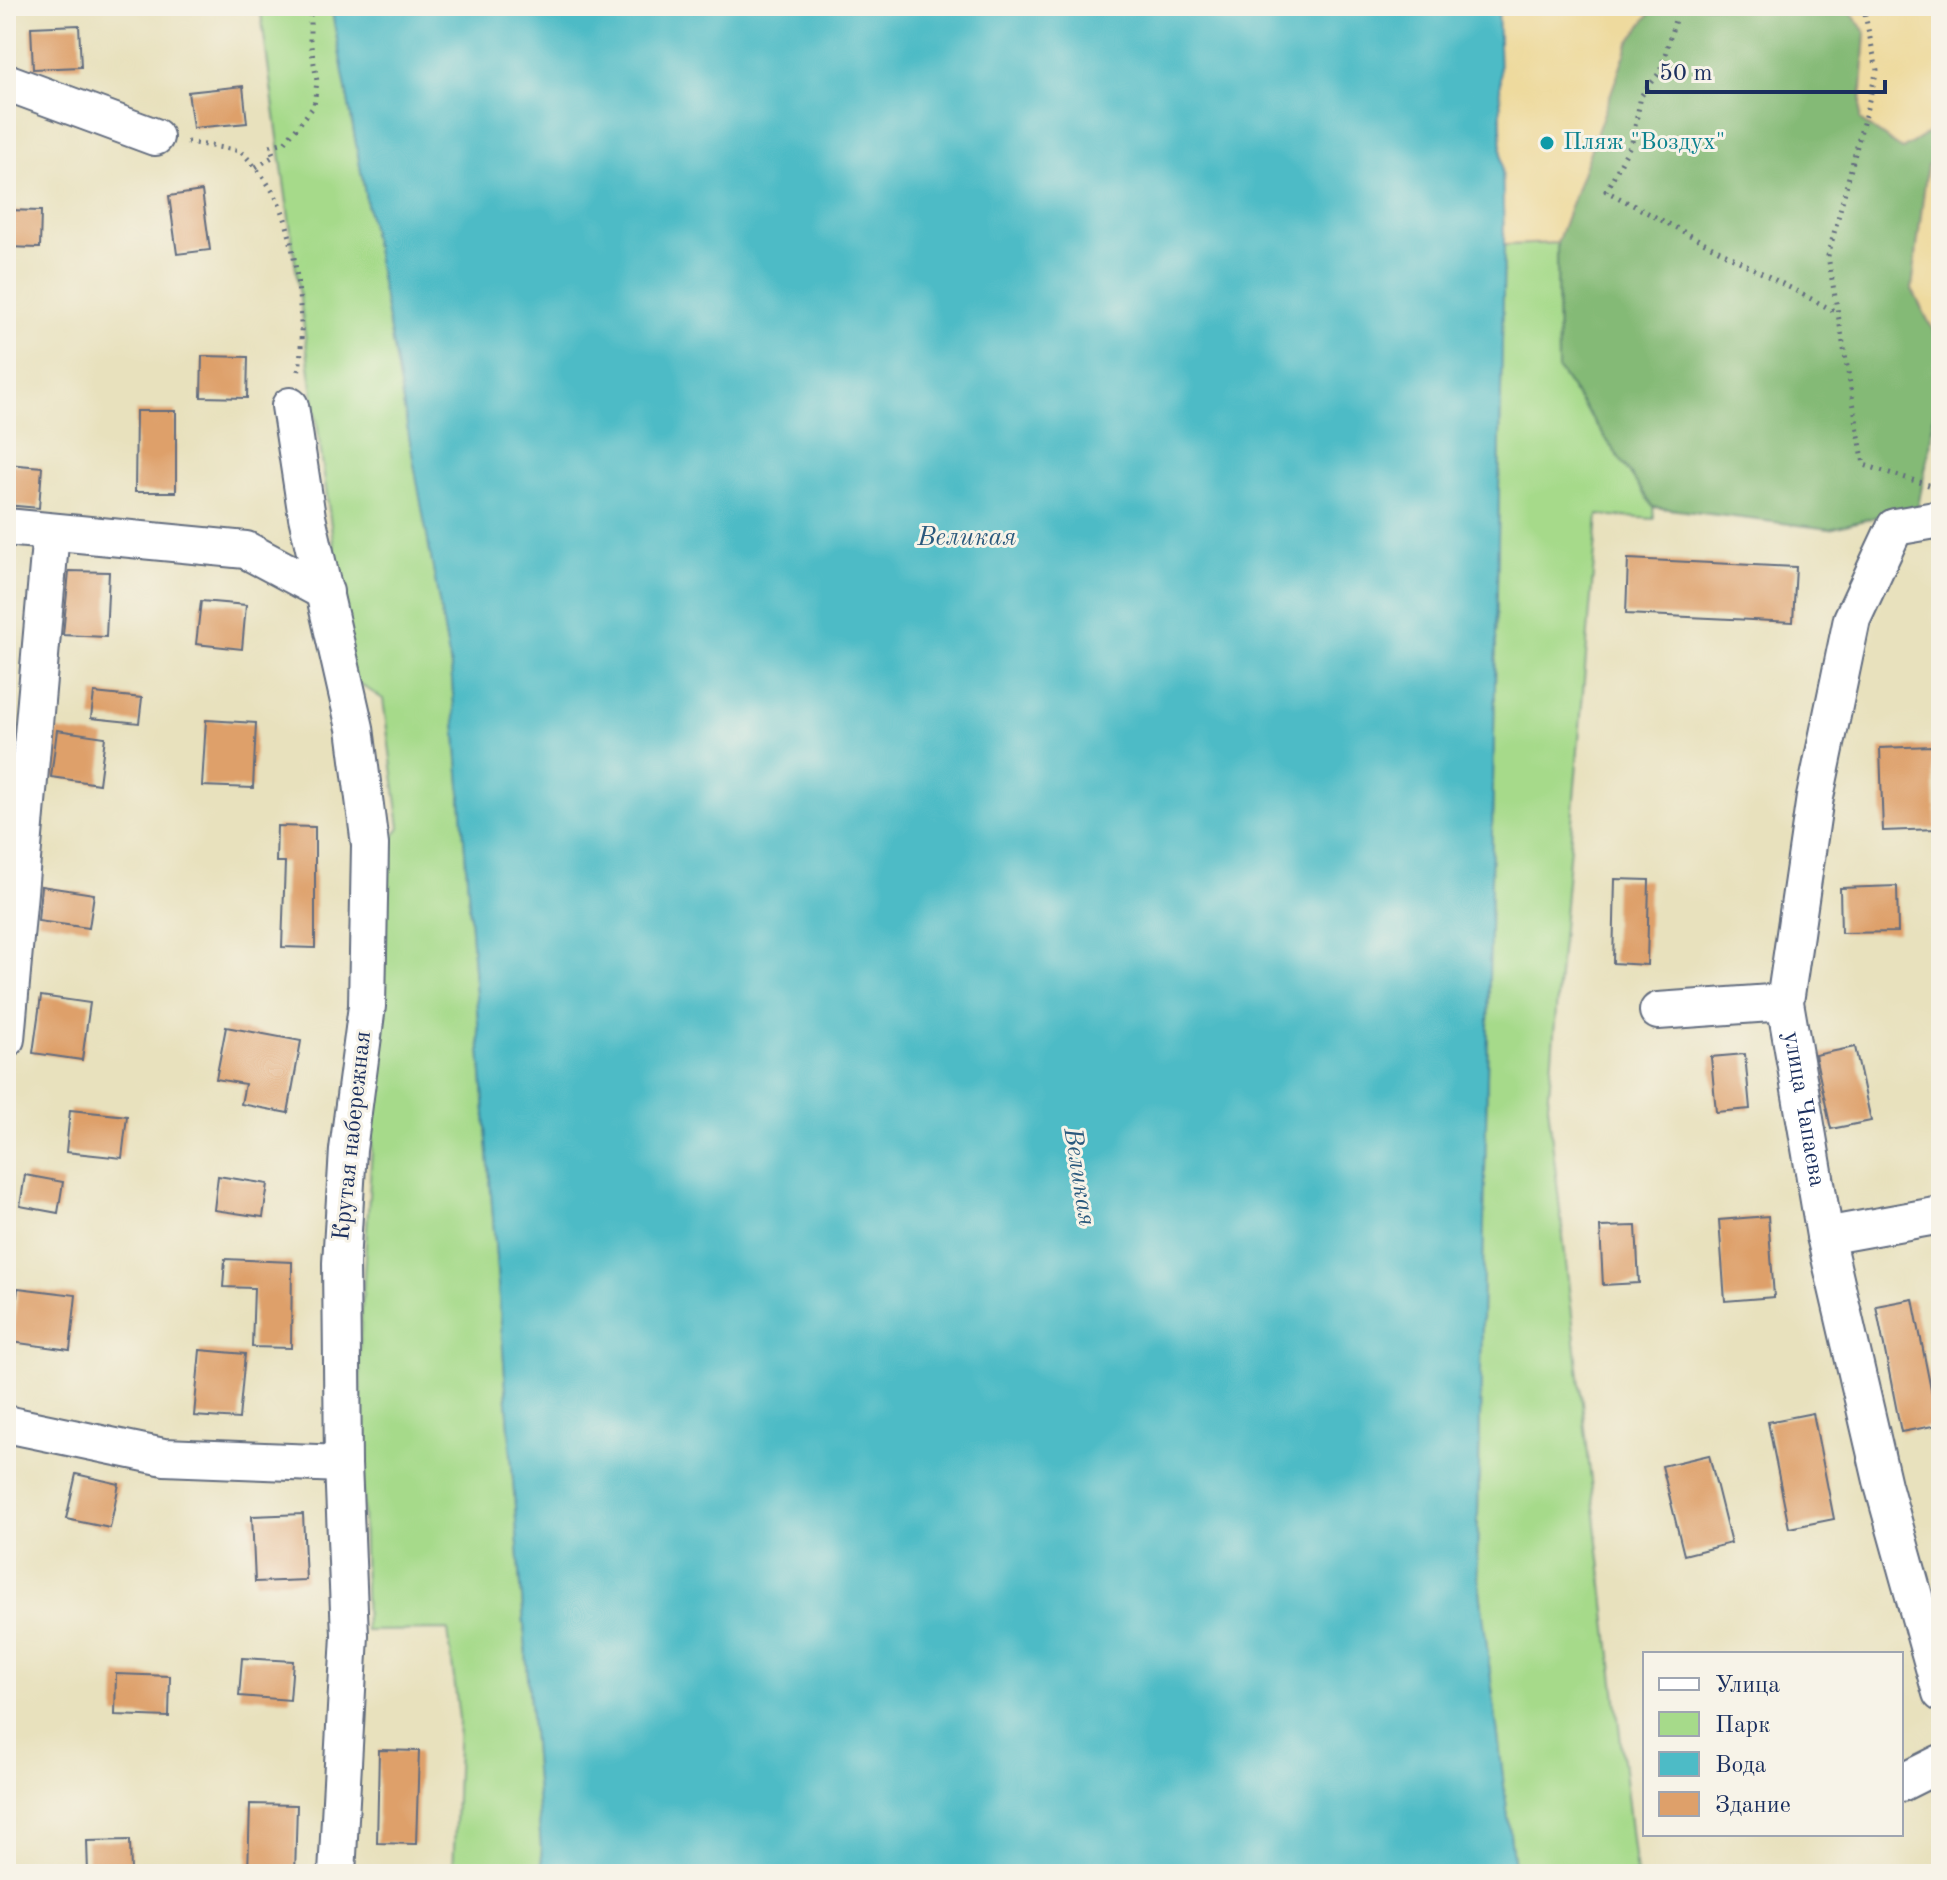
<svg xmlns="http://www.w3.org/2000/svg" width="1947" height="1880" viewBox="0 0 1947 1880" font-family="'Old Standard TT',serif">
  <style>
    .green { fill: #a6da8a; stroke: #608474; stroke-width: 2 }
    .forest { fill: #84ba76; stroke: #50746a; stroke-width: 2 }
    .sand { fill: #eeda9e; stroke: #84847e; stroke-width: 2 }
    .water { fill: #4dbbc6; stroke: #347592; stroke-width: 2 }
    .building { fill: #dea06a }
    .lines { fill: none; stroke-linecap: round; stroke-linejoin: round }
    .minor-casing { stroke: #636d7f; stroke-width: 40 }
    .path { stroke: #636d7f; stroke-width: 5; stroke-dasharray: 2 6; stroke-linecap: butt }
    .minor { stroke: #fff; stroke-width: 36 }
    .culture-dot { fill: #0f9aa8; stroke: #f7f3e8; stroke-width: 3 }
    .labels { text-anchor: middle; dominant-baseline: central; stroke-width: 6; stroke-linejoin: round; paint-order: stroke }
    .culture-label { font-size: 24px; fill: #0d838f; stroke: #f7f3e8; text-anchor: start }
    .street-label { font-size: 24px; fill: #1b2f5e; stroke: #f7f3e8 }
    .water-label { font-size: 26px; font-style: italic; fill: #2a597d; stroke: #f7f3e8 }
  </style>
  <rect width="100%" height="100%" fill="#f7f3e8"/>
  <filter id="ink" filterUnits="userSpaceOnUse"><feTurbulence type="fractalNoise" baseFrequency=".0125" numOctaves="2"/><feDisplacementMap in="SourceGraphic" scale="16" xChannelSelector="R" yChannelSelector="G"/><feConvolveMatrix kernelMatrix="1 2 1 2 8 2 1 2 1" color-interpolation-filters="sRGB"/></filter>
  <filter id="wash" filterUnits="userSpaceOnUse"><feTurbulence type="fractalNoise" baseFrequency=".006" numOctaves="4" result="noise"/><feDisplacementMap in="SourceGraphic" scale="32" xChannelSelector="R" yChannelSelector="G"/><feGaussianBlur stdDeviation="1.8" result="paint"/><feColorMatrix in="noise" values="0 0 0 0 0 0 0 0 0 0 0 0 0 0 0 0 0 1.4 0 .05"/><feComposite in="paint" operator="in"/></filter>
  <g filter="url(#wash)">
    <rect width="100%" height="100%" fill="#e8e1bd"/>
    <!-- green -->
    <g class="green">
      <path d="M260,6H331L451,667L543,1874H453L459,1719L448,1630L366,1631L359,1352L374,1117L380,857L400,827L383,699L352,679Z"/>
      <path d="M1557,243L1558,369L1653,507L1654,519L1598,515L1548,1105L1636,1874H1515L1477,1566L1504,245Z"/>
    </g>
    <!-- forest -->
    <path class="forest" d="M1655,6H1846L1866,33L1860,120L1902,149L1941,125V154L1927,167L1912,289L1941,346V355L1930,445L1918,506L1830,529L1653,507L1558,369L1557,243L1629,42Z"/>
    <!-- sand -->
    <g class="sand">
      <path d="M1498,6H1655L1629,43L1557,243L1504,245Z"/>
      <path d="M1846,6H1941V125L1902,149L1860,120L1866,33Z"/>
      <path d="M1941,154V346L1912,289L1927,166Z"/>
    </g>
    <!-- water -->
    <path class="water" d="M331,6H1498L1504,245L1477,1566L1515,1874H543L451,668Z"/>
    <g id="blocks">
      <!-- building -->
      <g class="building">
        <path d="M79,25L81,67L33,69L31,27Z"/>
        <path d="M243,86L247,123L193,128L188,92Z"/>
        <path d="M202,191L210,250L177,254L169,196Z"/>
        <path d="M6,210L41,211L40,248L6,247Z"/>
        <path d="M202,356L248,357L247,398L201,397Z"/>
        <path d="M136,411H176V492H135Z"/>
        <path d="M6,464L42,467L39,508L6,505Z"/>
        <path d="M1628,559L1796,567L1793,622L1626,614Z"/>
        <path d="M69,571L109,572L106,637L63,635Z"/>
        <path d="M201,601L246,605L242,649L196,644Z"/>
        <path d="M94,693L142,698L139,723L91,718Z"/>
        <path d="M206,720L256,723L253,788L202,786Z"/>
        <path d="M57,730L105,737L99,784L51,777Z"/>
        <path d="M1932,746L1936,829L1883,831L1880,748Z"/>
        <path d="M277,826L315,827V948L282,947L285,862H276Z"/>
        <path d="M1615,879L1649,880L1647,965L1613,963Z"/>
        <path d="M41,886L94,894L89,928L38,921Z"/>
        <path d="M1897,886L1898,932L1841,933L1840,888Z"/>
        <path d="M41,996L90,1003L82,1060L33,1053Z"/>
        <path d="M226,1027L301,1041L288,1113L241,1104L245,1084L216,1079Z"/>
        <path d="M1855,1047L1871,1121L1831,1129L1815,1055Z"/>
        <path d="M1745,1054L1750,1109L1716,1112L1711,1057Z"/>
        <path d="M70,1110L127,1116L122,1158L66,1152Z"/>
        <path d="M25,1175L63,1182L58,1213L20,1206Z"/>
        <path d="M218,1176L268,1184L263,1217L214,1210Z"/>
        <path d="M1768,1216L1774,1297L1725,1301L1719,1220Z"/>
        <path d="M1636,1226L1639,1283L1603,1285L1600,1227Z"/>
        <path d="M225,1259L292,1262L291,1348L252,1347L254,1288L223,1287Z"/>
        <path d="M18,1288L76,1295L70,1350L11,1342Z"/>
        <path d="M1913,1299L1938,1425L1901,1432L1876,1306Z"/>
        <path d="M200,1350L245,1354L239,1419L194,1416Z"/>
        <path d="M1813,1413L1834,1519L1789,1528L1768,1422Z"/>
        <path d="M1709,1455L1731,1543L1684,1555L1662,1466Z"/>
        <path d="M76,1474L119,1484L110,1528L66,1519Z"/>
        <path d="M303,1514L306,1580L255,1582L252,1516Z"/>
        <path d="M242,1658L293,1661L290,1700L239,1696Z"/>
        <path d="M116,1674L170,1676L169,1717L115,1715Z"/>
        <path d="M379,1750L419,1751L416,1844L377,1843Z"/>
        <path d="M250,1804L297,1805L295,1874H248Z"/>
        <path d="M130,1840L131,1872L88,1873L87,1841Z"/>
      </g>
    </g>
  </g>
  <g filter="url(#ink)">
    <use href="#blocks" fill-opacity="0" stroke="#636d7f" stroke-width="2"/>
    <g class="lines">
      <!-- minor casing -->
      <g class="minor-casing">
        <g id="minor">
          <path d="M6,82L155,137"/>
          <path d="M290,406L307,517L355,728L370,845L367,1006L348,1150L341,1263L343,1464L350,1635L337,1874"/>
          <path id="s1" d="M1941,519L1895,527L1852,619L1815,797L1785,1002L1825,1236L1883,1485L1941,1693"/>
          <path d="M6,527L246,550L325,592"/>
          <path d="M1658,1011L1785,1002"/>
          <path d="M6,1039L51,532"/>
          <path d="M1825,1236L1941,1215"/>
          <path d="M6,1424L164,1457L343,1464"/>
          <path d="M1901,1783L1941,1763"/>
        </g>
      </g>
      <!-- path -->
      <g class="path">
        <path d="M1679,6L1660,72L1641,96L1632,142L1606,191L1838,313"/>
        <path d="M1863,6L1877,70L1828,256L1864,465L1932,486"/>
        <path d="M187,142L241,151C255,166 269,183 278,201C296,236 307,337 298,374"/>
        <path d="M256,167L274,156L270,146L285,142L314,106L317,81L310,40V6"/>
      </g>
      <!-- minor -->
      <use href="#minor" class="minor"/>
    </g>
  </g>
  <!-- markers -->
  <circle class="culture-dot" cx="1547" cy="143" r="8"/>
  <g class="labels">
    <!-- culture labels -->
    <g class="culture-label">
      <text x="1563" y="143">Пляж "Воздух"</text>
    </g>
    <!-- street labels -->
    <g class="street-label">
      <text stroke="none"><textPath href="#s1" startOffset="646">улица Чапаева</textPath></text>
      <text transform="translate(353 1136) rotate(-84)">Крутая набережная</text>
    </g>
    <!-- water labels -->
    <g class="water-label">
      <text x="967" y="538">Великая</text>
      <text transform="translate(1079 1177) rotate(81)">Великая</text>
    </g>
  </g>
  <!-- margin -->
  <rect width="1947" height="1880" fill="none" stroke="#f7f3e8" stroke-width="32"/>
  <!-- legend -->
  <rect x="1643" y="1652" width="260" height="184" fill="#f7f3e8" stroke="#9fa5b1" stroke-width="2"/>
  <rect x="1659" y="1678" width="40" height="12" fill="#ffffff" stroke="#9fa5b1" stroke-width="2"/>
  <text x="1715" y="1692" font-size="24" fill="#1b2f5e">Улица</text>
  <rect x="1659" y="1712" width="40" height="24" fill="#a6da8a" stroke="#9fa5b1" stroke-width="2"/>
  <text x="1715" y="1732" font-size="24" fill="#1b2f5e">Парк</text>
  <rect x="1659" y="1752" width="40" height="24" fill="#4dbbc6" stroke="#9fa5b1" stroke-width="2"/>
  <text x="1715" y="1772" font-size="24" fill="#1b2f5e">Вода</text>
  <rect x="1659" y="1792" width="40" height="24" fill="#dea06a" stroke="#9fa5b1" stroke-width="2"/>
  <text x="1715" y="1812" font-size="24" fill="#1b2f5e">Здание</text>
  <!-- scale -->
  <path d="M1647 80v12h238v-12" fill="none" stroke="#1b2f5e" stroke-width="4"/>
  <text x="1659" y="80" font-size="24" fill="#1b2f5e" stroke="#f7f3e8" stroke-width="6" paint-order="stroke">50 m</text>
</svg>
